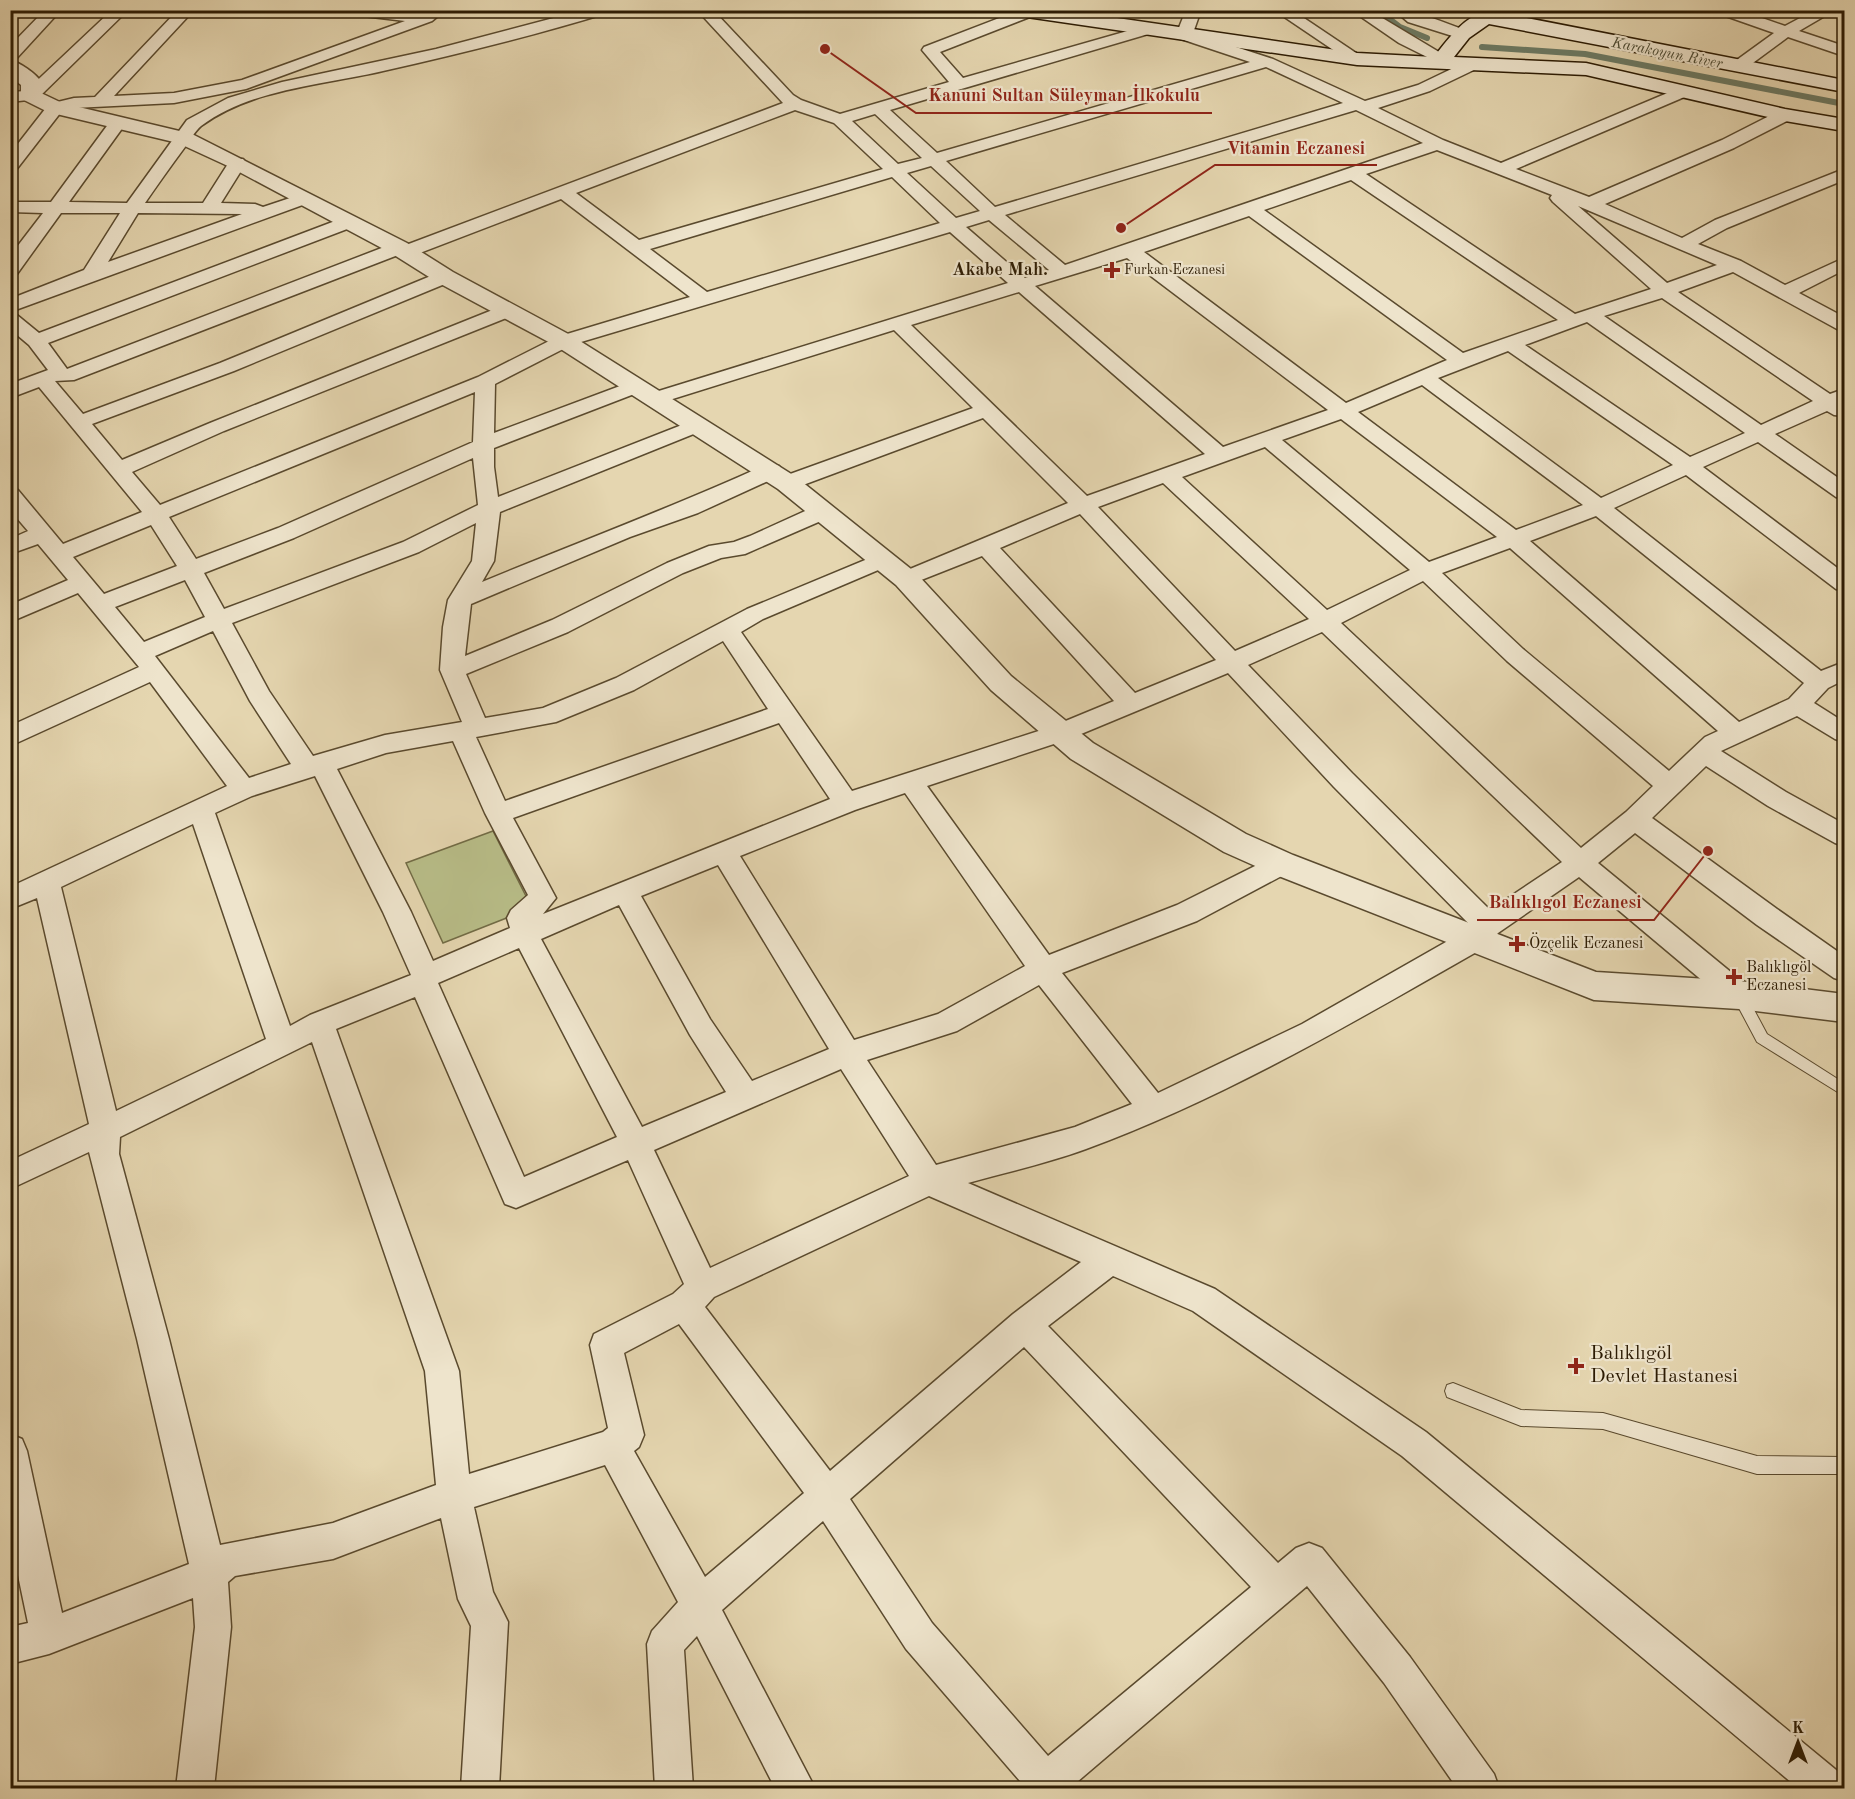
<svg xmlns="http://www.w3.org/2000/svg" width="1855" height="1799" viewBox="0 0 1855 1799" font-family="'Old Standard TT',serif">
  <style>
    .green { fill: #b8bd88; stroke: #726c46; stroke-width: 1.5 }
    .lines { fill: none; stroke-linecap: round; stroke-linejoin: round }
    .stream { stroke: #6c7a64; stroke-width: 6 }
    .service-casing { stroke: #5a4a2e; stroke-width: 2 }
    .minor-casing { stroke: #5a4a2e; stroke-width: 3 }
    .tertiary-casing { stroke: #5a4a2e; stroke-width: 3 }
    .secondary-casing { stroke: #2c1b03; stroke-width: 3 }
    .service { fill: #eee4cc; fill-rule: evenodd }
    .minor { fill: #eee4cc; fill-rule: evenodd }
    .tertiary { fill: #eee4cc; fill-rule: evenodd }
    .secondary { fill: #eee4cc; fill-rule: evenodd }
    .poi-dot { fill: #8f2418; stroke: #eee4cc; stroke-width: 2 }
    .labels { text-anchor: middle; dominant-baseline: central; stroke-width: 4.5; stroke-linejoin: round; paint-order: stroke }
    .far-poi-label { font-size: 14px; fill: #2c1b03; stroke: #eee4cc; text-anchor: start }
    .far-water-label { font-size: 15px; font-style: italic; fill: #4c4b34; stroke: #eee4cc }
    .poi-label { font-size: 16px; fill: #2c1b03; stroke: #eee4cc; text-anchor: start }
    .far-district-label { font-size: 18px; font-weight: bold; fill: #2c1b03; stroke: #eee4cc }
    .near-poi-label { font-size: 20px; fill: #2c1b03; stroke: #eee4cc; text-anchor: start }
    .leader { fill: none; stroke: #8f2418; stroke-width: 2 }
    .callout-dot { fill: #8f2418; stroke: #eee4cc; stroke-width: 2 }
    .callout-label { font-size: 18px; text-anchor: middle; font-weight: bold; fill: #8f2418; stroke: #eee4cc; stroke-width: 4.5; stroke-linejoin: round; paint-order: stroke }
  </style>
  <rect width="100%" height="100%" fill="#e5d6b0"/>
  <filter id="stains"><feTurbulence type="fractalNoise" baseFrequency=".00333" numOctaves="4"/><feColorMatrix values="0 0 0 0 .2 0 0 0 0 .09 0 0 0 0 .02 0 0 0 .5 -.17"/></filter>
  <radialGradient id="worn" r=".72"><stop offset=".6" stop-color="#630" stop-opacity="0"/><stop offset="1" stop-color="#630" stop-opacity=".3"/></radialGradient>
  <!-- green -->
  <path class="green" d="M493,831L532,908L443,943L406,863Z"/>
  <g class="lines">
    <!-- stream -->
    <g class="stream">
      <path d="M1378,10L1400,27L1427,38"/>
      <path d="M1482,47L1585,54L1844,104"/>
    </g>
    <!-- service casing -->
    <g class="service-casing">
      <g id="service">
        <path d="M1739,989L1744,991L1767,1034L1844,1083V1096L1757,1042L1732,995L1734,991Z"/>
        <path d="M1453,1383L1521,1410L1603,1413L1757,1456L1844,1457V1474H1757L1603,1429L1521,1426L1447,1397L1445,1391L1447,1385Z"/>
      </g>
    </g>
    <!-- minor casing -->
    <g class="minor-casing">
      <g id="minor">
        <path d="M45,10H61L16,59L10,61V46Z"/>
        <path d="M112,10H128L37,99L10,102V92L26,91Z"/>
        <path d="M178,10H194L114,96L174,93L242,80L405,21L355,15L348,10H396L423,14L427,10H445L432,21L246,89L174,103L74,108L61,112L16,170L10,171V154L49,104L74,98L95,97Z"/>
        <path d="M584,10H609L607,13C533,36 458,54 383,71C323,85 253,88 201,126C195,131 190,140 185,147C171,166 158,184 145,203H203L231,159H243L246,163L221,203L255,204L263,207L302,194L308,195L311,199L308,203L10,312V299L84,270L120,213H61L17,274L10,275V256L43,213L10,212V202H51L112,119L118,118L126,123L69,202L127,203L187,120L228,98L282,82L436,49ZM138,213L242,214L108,262Z"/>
        <path d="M697,10H713L793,95L801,100L840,114L949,82L922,50L924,47L1020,10H1042L1040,13L940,52L963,78L1145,26L1150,24L1158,29L1155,32L890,110L937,153L1250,62L1178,38L1176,35L1186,10H1201L1193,33L1273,59L1365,101L1418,85L1468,61H1480L1482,64L1480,67L1430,91L1378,108L1443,140L1501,163L1677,89H1689L1691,92L1689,95L1516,169L1589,197L1722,140L1779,111H1791L1793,115L1791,119L1734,148L1605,204L1682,238L1715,220L1844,169V180L1727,228L1698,244L1741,261L1785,285L1844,258V270L1799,293L1844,317V331L1837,329L1733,272L1678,292L1830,394L1844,389V416L1834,415L1827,411L1775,434L1844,482V499L1836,497L1758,442L1703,467L1844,573V591L1836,589L1686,475L1614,508L1821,671L1844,662V680L1828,688L1814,703L1844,722V742L1835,739L1797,716L1721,751L1786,792L1844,824V846L1835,843L1768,806L1706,766L1652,818L1777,909L1844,956V981L1834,978L1757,925L1635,833L1598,863L1749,987L1753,995L1749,1003L1739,1006L1729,1003L1579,877L1498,933L1487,946C1357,1020 1227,1097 1086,1149C1048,1163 1007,1172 968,1183L1215,1289L1426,1432L1841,1774L1844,1788H1798L1402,1456L1193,1311L1113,1276L1048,1326L1278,1563L1296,1548L1309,1543L1322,1548L1410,1657L1494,1774L1499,1788H1457L1384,1683L1307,1586L1070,1788H1026L906,1649L823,1521L722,1610L815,1788H775L697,1636L684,1650L693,1788H655L647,1644L652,1631L678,1602L605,1465L474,1507L493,1592L508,1622L499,1788H461L471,1626L458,1599L441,1518L333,1559L235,1576L228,1582L231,1627L214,1788H176L195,1627L193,1598L49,1654L10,1664V1627L28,1623L10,1537V1434L22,1439L27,1451L62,1613L189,1564L137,1339L89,1152L10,1189V1161L89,1124L37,898L10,909V887L227,786L150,682L10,746V726L139,667L78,593L10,622V605L68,580L38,544L10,554V539L28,531L10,510V488L18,490L63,544L142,512L39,387L10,398V384L48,370L29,345L10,329V313L17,315L39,333L343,218H355L358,222L355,226L48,343L67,369L392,244L399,242L406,245L783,103ZM1266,67L1343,103L995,207L946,161ZM795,110L834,123L883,169L639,240L576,193ZM1356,110L1423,143L1065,265L1005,215ZM875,114L922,158L898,164L852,121ZM1437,150L1552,195L1550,198L1553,202L1651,289L1575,314L1366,174ZM931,166L980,211L956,218L907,173ZM892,177L940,223L707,292L650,249ZM1351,180L1558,320L1463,353L1264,210ZM561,199L690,297L557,337L478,377L160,505L132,472L224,431L514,315L517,311L514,307H500L210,423L122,460L92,424L234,371L452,281L454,277L452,273H438L220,363L83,414L55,381L74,380L398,255L405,258L412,256ZM1578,206L1717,265L1667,283ZM1249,216L1447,360L1346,403L1144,252ZM989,220L1049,270L1025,278L966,227ZM950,232L1008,283L649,394L646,398L649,402H663L894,330L973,408L779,478L776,483L779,488L787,490L795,488L983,418L1068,503L898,574L895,579L898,584L906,586L982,556L1114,701L1051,727L852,791L741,632L763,619L890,565L893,560L890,555L882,553L747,609L616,678L543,708L485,718L466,674L568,632L683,573L721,558L745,554L830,517L833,512L830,507L822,505L814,507L750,536L734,542L709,546L667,563L552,620L465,656L471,604L630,537L698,513L779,476L782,471L779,466L771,464L763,466C671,508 576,543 482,582L494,561L500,512L706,429L709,425L706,421L699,419L692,421L498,497L494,467V448L642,391L645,387L642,383H628L494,433L495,384L571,345ZM1127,258L1328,410L1223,447L1035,286ZM1019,292L1205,454L1087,496L911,325ZM1662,298L1813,401L1761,425L1604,316ZM1587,322L1745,433L1690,457L1525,345ZM1508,351L1673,465L1601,498L1438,378ZM1422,385L1583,505L1516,530L1358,412ZM475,392L473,442L278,528L196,559L169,517ZM1341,419L1497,537L1429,562L1282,440ZM1265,447L1410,570L1327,610L1182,477ZM473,458L478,505L403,542L224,609L204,573L294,538ZM1163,483L1309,619L1235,651L1098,507ZM1080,514L1216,660L1135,693L1000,548ZM1596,516L1804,683L1789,699L1739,722L1530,541ZM476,523L472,561L448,600L443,627L440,670L462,722L385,735L313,756L269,691L232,623L419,552ZM151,525L177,566L104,594L73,557ZM1510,548L1718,731L1705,737L1669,771L1523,649L1442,573ZM185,580L205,617L144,642L115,607ZM1423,581L1507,661L1653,786L1626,812L1581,848L1341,623ZM213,631L250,701L291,764L249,778L155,656ZM1322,632L1562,862L1490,910L1352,773L1248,665ZM723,641L768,709L505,801L476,737L556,722L634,690ZM1228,673L1334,787L1471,926L1467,930L1302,1024L1158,1093L1062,973L1197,921L1291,871L1295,864L1291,857L1282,854L1273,857L1177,905L1049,955L927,786L1069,739ZM779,723L830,799L543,914L556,898L513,818ZM453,741L485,813L528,895L511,910L507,918L510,928L433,961L411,912L337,769L386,753ZM315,776L383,912L411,975L310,1015L290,1026L215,813L252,796ZM905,793L1025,966L938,1014L854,1040L740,856L855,810ZM193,824L266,1039L116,1111L61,887ZM718,865L829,1049L752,1081L710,1019L641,896ZM619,905L690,1035L726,1092L642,1127L541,939ZM519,948L617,1137L524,1177L438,983ZM1039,985L1132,1104L1075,1127L936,1165L867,1060L957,1031ZM415,997L505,1204L516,1208L628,1160L684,1284L673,1294L594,1334L590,1345L608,1428L603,1432L469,1474L459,1371L336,1029ZM312,1042L425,1371L436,1485L333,1523L220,1545L169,1339L119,1154L120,1137ZM841,1069L909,1176L710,1268L654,1150ZM929,1196L1081,1262L1013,1314L830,1471L705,1307L714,1297ZM679,1324L804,1493L705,1577L634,1451L639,1447L644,1435L624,1353ZM1024,1347L1251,1587L1048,1756L932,1623L850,1499Z"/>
        <path d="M1105,10H1120L1113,25H1103L1100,22Z"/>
        <path d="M1274,10H1292L1365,59L1357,64L1351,62Z"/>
        <path d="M1351,10H1369L1449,58L1441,63L1435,61L1399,43Z"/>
        <path d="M1394,10C1418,10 1443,23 1468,31L1470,34L1462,39L1408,22Z"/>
        <path d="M1715,10H1739L1785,26L1815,10H1835L1799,31L1844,46V56L1788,37L1746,68H1734L1732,65L1734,62L1774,33L1717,13Z"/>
      </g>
    </g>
    <!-- tertiary casing -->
    <g class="tertiary-casing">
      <path id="tertiary" d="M10,60C19,62 37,74 41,82C41,84 41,92 41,93L62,103L192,134L407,243L453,272L572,336L796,477L916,573L1011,676L1093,743L1246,834L1293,855L1596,972L1739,981L1844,994V1022L1739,1009L1594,1000L1271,873L1224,852L1071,759L991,690L896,585L778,489L556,346L437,282L391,253L230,167L178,143L48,112L24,100L21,96V85L10,76Z"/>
    </g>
    <!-- secondary casing -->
    <g class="secondary-casing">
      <path id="secondary" d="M1011,10H1062L1357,53L1434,57C1445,43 1465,15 1484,13C1496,11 1510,16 1522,17L1844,80V92L1489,24L1469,38L1454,57L1586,63L1785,109L1844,119V131L1785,121L1586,75L1357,65L1020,16L1013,14Z"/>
    </g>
    <!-- service -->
    <use href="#service" class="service"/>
    <!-- minor -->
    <use href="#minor" class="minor"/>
    <!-- tertiary -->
    <use href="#tertiary" class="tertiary"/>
    <!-- secondary -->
    <use href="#secondary" class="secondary"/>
  </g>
  <!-- markers -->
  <g class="poi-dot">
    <path d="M1109 261h6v6h6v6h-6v6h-6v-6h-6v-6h6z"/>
    <path d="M1514 935h6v6h6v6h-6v6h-6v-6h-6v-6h6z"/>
    <path d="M1731 968h6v6h6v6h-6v6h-6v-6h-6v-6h6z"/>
    <path d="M1573 1357h6v6h6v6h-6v6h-6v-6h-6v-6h6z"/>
  </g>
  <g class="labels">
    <!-- far-poi labels -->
    <g class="far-poi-label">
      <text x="1124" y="270">Furkan Eczanesi</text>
    </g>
    <!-- far-water labels -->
    <g class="far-water-label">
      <text transform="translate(1667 54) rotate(11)">Karakoyun River</text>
    </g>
    <!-- poi labels -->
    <g class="poi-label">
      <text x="1529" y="944">Özçelik Eczanesi</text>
      <text x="1746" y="968">Balıklıgöl<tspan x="1746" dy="18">Eczanesi</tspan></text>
    </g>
    <!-- far-district labels -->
    <g class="far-district-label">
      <text x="1000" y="270">Akabe Mah.</text>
    </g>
    <!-- near-poi labels -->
    <g class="near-poi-label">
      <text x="1590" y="1354">Balıklıgöl<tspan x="1590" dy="23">Devlet Hastanesi</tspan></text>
    </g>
  </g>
  <!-- callouts -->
  <path class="leader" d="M825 49L916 113H1212M1121 228L1215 165H1377M1708 851L1654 920H1477"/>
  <g class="callout-dot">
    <circle cx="825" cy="49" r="6"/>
    <circle cx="1121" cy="228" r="6"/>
    <circle cx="1708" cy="851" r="6"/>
  </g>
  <g class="callout-label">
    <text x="1064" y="101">Kanuni Sultan Süleyman İlkokulu</text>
    <text x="1296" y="154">Vitamin Eczanesi</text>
    <text x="1565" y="908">Balıklıgol Eczanesi</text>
  </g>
  <!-- margin -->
  <rect width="1855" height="1799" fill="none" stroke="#e5d6b0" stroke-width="36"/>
  <rect x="12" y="12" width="1831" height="1775" fill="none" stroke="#2c1b03" stroke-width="3"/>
  <rect x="18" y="18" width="1819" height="1763" fill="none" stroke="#2c1b03" stroke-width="1.5"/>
  <!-- north arrow -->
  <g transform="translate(1798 1742)" stroke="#eee4cc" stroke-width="4.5" paint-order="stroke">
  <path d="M0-4.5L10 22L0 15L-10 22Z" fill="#2c1b03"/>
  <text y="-9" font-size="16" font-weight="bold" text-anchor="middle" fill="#2c1b03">K</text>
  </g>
  <rect width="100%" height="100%" filter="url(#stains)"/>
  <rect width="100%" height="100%" fill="url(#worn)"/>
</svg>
